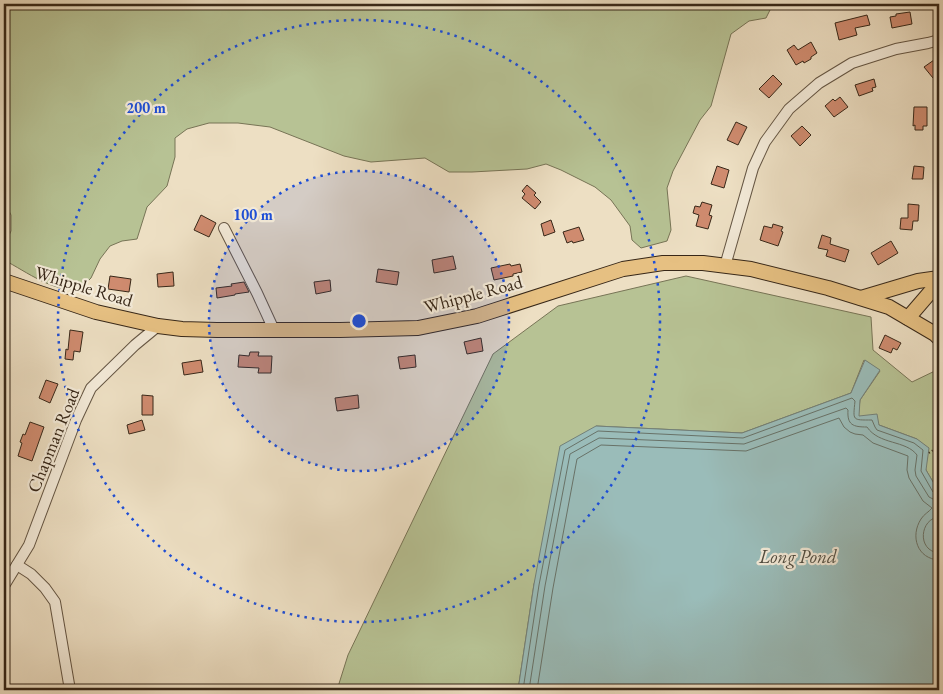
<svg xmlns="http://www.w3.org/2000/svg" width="943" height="694" viewBox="0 0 943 694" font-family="'EB Garamond',serif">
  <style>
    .green { fill: #b7c294; stroke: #777456 }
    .water { fill: #9abcb9; stroke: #728079 }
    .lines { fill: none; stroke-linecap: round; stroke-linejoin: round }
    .shore { stroke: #687268; stroke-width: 1 }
    .building { fill: #cf8b6f; stroke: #372718 }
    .minor-casing { stroke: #645543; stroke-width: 12 }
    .major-casing { stroke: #372718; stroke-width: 16 }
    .path { stroke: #372718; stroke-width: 2; stroke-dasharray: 1 2.5; stroke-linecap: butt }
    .minor { stroke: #f3ead8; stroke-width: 10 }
    .major { stroke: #e6c082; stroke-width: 14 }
    .ring { fill: none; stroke: #1d4ed8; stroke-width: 2.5; stroke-dasharray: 2.5 5 }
    .labels { text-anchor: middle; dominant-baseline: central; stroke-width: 4.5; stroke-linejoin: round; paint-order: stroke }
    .street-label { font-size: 18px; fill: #372718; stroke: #f3ead8 }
    .water-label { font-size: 19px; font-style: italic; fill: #504c40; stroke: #f3ead8 }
    .centre { fill: #1d4ed8; stroke: #f3ead8; stroke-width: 2.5 }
    .ring-label { font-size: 15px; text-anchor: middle; font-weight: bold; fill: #1d4ed8; stroke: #f3ead8; stroke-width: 4.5; stroke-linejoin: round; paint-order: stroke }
  </style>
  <rect width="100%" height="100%" fill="#eddfc3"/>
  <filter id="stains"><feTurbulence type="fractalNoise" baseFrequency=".004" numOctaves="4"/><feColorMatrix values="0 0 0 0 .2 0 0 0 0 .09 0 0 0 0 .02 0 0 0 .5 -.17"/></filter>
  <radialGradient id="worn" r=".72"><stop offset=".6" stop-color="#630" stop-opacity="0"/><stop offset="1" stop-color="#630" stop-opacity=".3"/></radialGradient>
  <!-- green -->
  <g class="green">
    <path d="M4,4H773L766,18L749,21L731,34L711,106L700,120L673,171L667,188L671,230L667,241L641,248L632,240L630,226L611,200L595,187L561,170L546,164L527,169L472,172H449L425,158L371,162L344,156L270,127L238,123H209L187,129L175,138V157L167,186L147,207L137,239L122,241L110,246L100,259L91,278L80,289C54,293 27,272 4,260V246L11,231V215L4,201Z"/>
    <path d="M686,276L871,317L873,350L912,382L939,369V492L926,470L917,439L879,425L858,416L860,400L880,371L864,360L851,393L742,433L596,426L534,584L518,690H337L348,655L493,354L558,306Z"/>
  </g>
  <!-- water -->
  <path class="water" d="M865,360L880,370L860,400L859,416L877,414L879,425L917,439L929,448L926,470L939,492V520L934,539L939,543V690H518L534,584L560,446L596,426L742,433L851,393Z"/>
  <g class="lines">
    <!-- shore -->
    <g class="shore">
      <path d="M939,517C920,518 916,551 939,553"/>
      <path d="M523,690L539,585L565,450L598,431L743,438L852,398L855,401C853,421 852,420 872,420L875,427L877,430L914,443L923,450L921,471L933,492L936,494H939"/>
      <path d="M529,690L545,586L570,454L599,438L744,444L846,408L848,410C847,425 853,427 867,427C879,445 906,440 917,455L915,470L916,476L929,497L933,499L939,500"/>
      <path d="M537,690L553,588L577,459L601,445L746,451L839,418L844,427L850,432L855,434L863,435L873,443L908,456L907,470L909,478L923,501L932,508C929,512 924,514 921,519C910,536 917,559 939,560"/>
    </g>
  </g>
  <!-- building -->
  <g class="building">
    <path d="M910,12L912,24L892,28L890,17L896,16V14Z"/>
    <path d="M867,15L870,25L855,28L857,35L839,40L835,23Z"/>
    <path d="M811,42L817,53L811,57V59L804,63L803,61L796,65L787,50L794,45L798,50Z"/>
    <path d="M934,60L939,67V74L933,78L924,67Z"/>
    <path d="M773,75L782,84L769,98L759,89Z"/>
    <path d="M874,79L876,87L872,88L873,91L859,96L855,85Z"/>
    <path d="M840,97L848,107L834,117L825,106L833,99L835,101Z"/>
    <path d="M914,107H927V126H923V130H915V125L913,126Z"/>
    <path d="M736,122L747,127L738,145L727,140Z"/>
    <path d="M802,126L811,135L800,146L791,136Z"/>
    <path d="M717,166L729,170L724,188L711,184Z"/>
    <path d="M914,166L924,167L923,179H912Z"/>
    <path d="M527,185L536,193L534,195L541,202L535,209L522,198L525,194L522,191Z"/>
    <path d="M702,202L712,205L709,215L712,216L708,229L696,226L699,215L693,213L695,206L700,207Z"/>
    <path d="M908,204L919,205L918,221H913L912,230L900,229L901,218H908Z"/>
    <path d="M201,215L216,223L209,237L194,230Z"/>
    <path d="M551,220L555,232L544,236L541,224Z"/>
    <path d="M773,224L783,227L781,231L783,232L778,246L760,240L764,226L772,228Z"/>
    <path d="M579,227L584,240L573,243L572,241L567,243L563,232Z"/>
    <path d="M822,235L831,238L830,244L849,250L845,262L826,256L828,250L818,248Z"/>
    <path d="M891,241L898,253L878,265L871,253Z"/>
    <path d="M453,256L456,269L434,273L432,260Z"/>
    <path d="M510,264L511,266L520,264L522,272L513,274V276L494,280L491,268Z"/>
    <path d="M378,269L399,272L397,285L376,282Z"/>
    <path d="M173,272L174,286L158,287L157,274Z"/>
    <path d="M110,276L131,279L129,292L108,289Z"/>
    <path d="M330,280L331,291L316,294L314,282Z"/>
    <path d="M244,282L249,292L235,294V295L217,298L216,288L232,286L231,284Z"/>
    <path d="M70,330L83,332L80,352L74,351L73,360L65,359L66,349L68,350Z"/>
    <path d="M885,335L901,343L897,350L893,348L891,353L879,348Z"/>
    <path d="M481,338L483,351L467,354L464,342Z"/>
    <path d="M250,352H259L258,356H272L271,373H258L259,368L238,367L239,355L249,356Z"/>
    <path d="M415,355L416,367L400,369L398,357Z"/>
    <path d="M201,360L203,372L184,375L182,363Z"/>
    <path d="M46,380L58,384L50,403L39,398Z"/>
    <path d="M142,395L153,396V415H142Z"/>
    <path d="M358,395L359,408L337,411L335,398Z"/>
    <path d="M142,420L145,430L129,434L127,425Z"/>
    <path d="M30,422L44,427L32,461L18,456L22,443L20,442L23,434L25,435Z"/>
  </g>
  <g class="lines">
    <!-- minor casing -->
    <g class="minor-casing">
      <g id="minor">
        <path d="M224,228L257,293L274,330"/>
        <path d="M725,266L753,168L765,142L789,109L819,83L852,63L896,49L928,43L939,40"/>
        <path d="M17,565L31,574L45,588L55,602L70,690"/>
        <path d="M4,586L29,545L76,420L91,388L135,345L158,326"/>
      </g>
    </g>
    <!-- major casing -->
    <g class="major-casing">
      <g id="major">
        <path d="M4,281L96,312L158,326L182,329L217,330H340L418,328L477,316L623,269L663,263H703L751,269L828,288L889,307L935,334L939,338"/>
        <path d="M861,298L918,281L939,278"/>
        <path d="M908,318L939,282"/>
      </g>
    </g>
    <!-- path -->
    <path class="path" d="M929,453L939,446"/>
    <!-- minor -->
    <use href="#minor" class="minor"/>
    <!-- major -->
    <use href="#major" class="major"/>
  </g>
  <!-- distance rings -->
  <circle cx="359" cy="321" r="150" fill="#1d4ed8" fill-opacity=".12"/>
  <g class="ring">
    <circle cx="359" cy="321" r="150"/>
    <circle cx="359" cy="321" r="301"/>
  </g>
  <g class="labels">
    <!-- street labels -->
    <g class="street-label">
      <text transform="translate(84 286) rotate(17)">Whipple Road</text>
      <text transform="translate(473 294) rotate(-15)">Whipple Road</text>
      <text transform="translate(53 440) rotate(-68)">Chapman Road</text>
    </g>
    <!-- water labels -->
    <g class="water-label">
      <text x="798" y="556">Long Pond</text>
    </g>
  </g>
  <circle cx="359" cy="321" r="8" class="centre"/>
  <g class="ring-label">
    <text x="146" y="113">200 m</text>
    <text x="253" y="220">100 m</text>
  </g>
  <!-- margin -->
  <rect width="943" height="694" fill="none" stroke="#eddfc3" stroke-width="20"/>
  <rect x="5" y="5" width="933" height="684" fill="none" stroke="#372718" stroke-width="2.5"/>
  <rect x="10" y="10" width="923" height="674" fill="none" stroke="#372718"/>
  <rect width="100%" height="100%" filter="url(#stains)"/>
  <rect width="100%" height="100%" fill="url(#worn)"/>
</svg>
